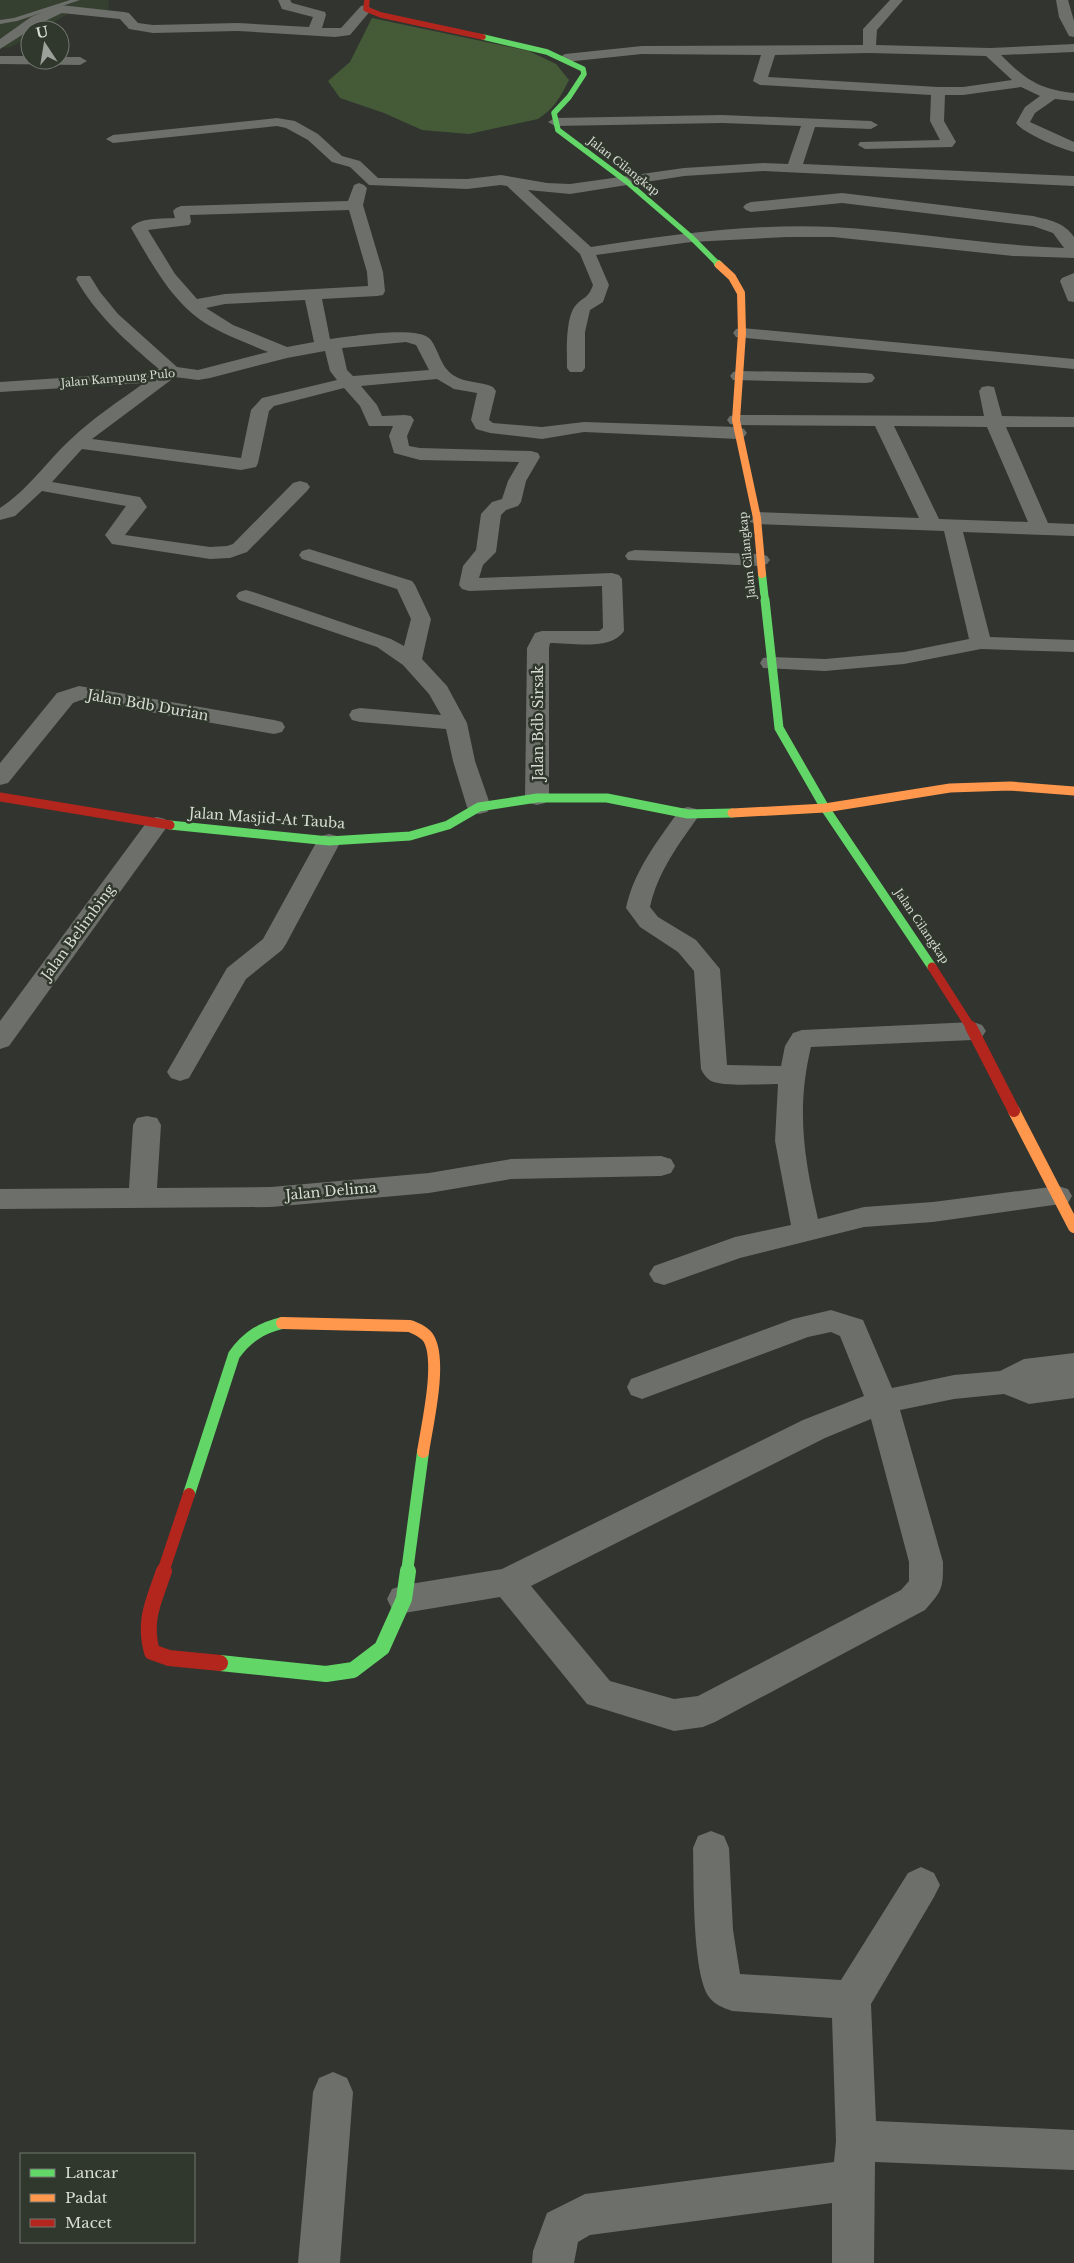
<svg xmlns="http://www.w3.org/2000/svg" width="1074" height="2263" viewBox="0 0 1074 2263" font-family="'Libre Baskerville',serif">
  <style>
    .built { fill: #364031 }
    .green { fill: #455b38 }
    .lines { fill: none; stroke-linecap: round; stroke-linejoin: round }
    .lane { fill: #6c6f6a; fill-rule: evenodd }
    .street { fill: #6c6f6a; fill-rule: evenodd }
    .fast-far4 { stroke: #63d668; stroke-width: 5.5 }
    .fast-far3 { stroke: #63d668; stroke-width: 8 }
    .fast-far2 { stroke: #63d668; stroke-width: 9 }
    .fast-far1 { stroke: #63d668; stroke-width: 12 }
    .fast { stroke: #63d668; stroke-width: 16 }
    .slow-far2 { stroke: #ff974d; stroke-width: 8 }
    .slow-far1 { stroke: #ff974d; stroke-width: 9 }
    .slow { stroke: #ff974d; stroke-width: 12 }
    .jam-far3 { stroke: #b3261e; stroke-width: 5.5 }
    .jam-far2 { stroke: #b3261e; stroke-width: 9 }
    .jam-far1 { stroke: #b3261e; stroke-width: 12 }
    .jam { stroke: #b3261e; stroke-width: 16 }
    .labels { text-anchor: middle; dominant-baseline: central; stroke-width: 5; stroke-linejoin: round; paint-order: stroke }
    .far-street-label { font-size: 11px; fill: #d7dcd5; stroke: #30372c }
    .street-label { font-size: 14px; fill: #d7dcd5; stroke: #30372c }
  </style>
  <rect width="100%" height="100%" fill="#31342f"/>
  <!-- built -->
  <path class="built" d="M0,0H113H109L108,12L75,10L40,30H30V36L11,47L0,48Z"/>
  <!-- green -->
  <path class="green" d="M372,18L529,51L556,64L569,80C561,96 554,109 538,119L469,134L422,130L384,113L340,98L328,81L350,62Z"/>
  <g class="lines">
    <!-- lane -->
    <path class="lane" d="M70,0H80L17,21L0,24V20L14,18Z"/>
    <!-- street -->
    <g class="street">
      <path d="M278,0H290L292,3L325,12L326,15L322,28H341L361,6L366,5L372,9L350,35L335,37L238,31L153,33L129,29L120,19L62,13L41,23L0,49V39L31,17L60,5L124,12L129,13L138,23L153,25L238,23L309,27L313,17L282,9Z"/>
      <path d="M890,0H903L877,30L876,45L990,48L1074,44V52L1001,55C1026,80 1039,89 1074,93V101L1055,99L1035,113L1030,122L1074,142V152C1061,149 1023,133 1016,123L1025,107L1040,96L1021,87L963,95H945L944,121L956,142L952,147L865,149L858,145L860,142L940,140L930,121L931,95L760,85L753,81L761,55L642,54L565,62L558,58L565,54L642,46L863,45V29ZM869,53L986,56L1012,80L963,87H938L768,77L775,55Z"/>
      <path d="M1056,0H1068L1074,21V37L1069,36L1059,17Z"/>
      <path d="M0,56H30V60H60V57H80L87,61L80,65L0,64Z"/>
      <path d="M722,115L871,121L878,125L871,129L815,127L803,164L1074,176V186L763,171L684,176L570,194L528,190L591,247C670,235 752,223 833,227C910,231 987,245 1064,248L1053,233L1033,226L842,203L751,212L746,210L743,207L746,204L751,202L842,193L1033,216C1049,220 1064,222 1074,237V258L1013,256L833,237H787L691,242L596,255L609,285L603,302L590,310L585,332V368L582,372H570L567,368C567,352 565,317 576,305C584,296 588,299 593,285L580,254L507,186L501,185L467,189L369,185L350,167L332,162L308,140L286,128L277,126L113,143L106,139L113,135L277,118L295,121L318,134L342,156L360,161L378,178L467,179L501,175L547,183L570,184L684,168L763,163L788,164L801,126L722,123L555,126L548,122L555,118Z"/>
      <path d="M359,183L364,185L367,188L363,205L383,272L385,291L383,295L377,296L322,299L330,339C349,337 417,325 430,339C439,350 440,366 453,375C464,383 480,381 493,387L496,391L489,420L493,423L542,427L584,422L738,427L744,429L747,433L744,437L738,439L584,432L542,439L490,433L476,429L471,420L477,393L454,389L437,379L361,386L377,405L382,416L405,415L411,416L414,420L407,436L409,446L420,448L531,451L538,453L540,457L526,481L521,502L518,506L506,510L501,515L496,552L483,565L479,578L612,573L619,575L622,579L624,631C611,651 572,643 550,643L549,648V798L545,803L537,805L529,803L525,798L527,648L535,633L542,631H599L603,628L602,586L469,591L462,589L459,585L463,566L476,550L481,514L492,502L502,499L508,481L519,462L420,460L394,453L389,436L393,426H369L360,406L344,388L274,406L269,411L258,463L256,467L241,470L82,449L52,482L140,497L147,507L125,535L210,547L227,546L233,544L293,483L300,481L307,483L310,487L307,491L247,552L230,558L210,559L112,544L105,535L126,506L42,491L15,516L0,520V508C28,490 47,461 71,439C93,418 119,401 144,383L0,392V382L151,372L159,369C127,342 97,316 76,279L78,276H90L100,292L118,314L177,367L198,370L268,352C247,343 224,335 205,323C171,301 151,262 131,228C139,217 162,219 175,218L173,211L176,208L181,206L348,201L354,185ZM349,210L367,272L368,286L225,294L197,299L175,274L148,230L189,225L191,222L190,215ZM305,300L314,342L287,347L233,325L206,308L225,304ZM406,342L416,345L429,370L353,376L347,370L342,348ZM325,351L330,371L337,380L262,398L251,410L241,458L92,439L175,377L198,380L210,378L287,358Z"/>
      <path d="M1074,273V302L1068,301L1060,281L1062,278Z"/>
      <path d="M742,328L1074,359V369L736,337L733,333L736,329Z"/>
      <path d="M739,371L866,373L872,374L875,378L872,382L866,383L733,380L730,376L733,372Z"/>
      <path d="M988,386L994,387L1002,416L1074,417V427H1006L1048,523L1074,524V536L963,532L990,637L1074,640V652L981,649L904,664L825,671L763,668L760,663L763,658L771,657L825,659L904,652L969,639L944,531L757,524L750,522L747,518L750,514L757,512L919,518L875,426L736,425L730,424L727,420L730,416L736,415L984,416L979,391L982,387ZM894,426L987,427L1028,522L939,519Z"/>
      <path d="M309,549L412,581L415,585L431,619L422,659L447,686L467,723L475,761L491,807L487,812L479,814L471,812L467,807L453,761L446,729L360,722L352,720L349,715L352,710L360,708L441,715L429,694L403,665L377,647L239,600L236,596L239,592L246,590L253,592L391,639L404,646L411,619L397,589L302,559L299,555L302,551Z"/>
      <path d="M635,550L760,554L767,556L770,560L767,564L760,566L628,560L625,556L628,552Z"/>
      <path d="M79,686L274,720L282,722L285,727L282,732L274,734L81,700L73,703L8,783L0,785V763L57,693Z"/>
      <path d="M688,807L696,809L700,814C679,844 658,871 650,907L658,917L696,940L720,969L727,1065L781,1066L785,1046L793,1033L802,1030L973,1022L982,1025L986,1031L982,1037L973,1040L811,1047C796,1109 804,1158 818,1219L864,1207L933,1202L1058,1186L1068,1189L1072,1196L1068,1203L933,1222L864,1227L740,1258L664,1285L654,1282L649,1274L654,1266L735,1237L791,1225L775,1141L778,1084C763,1084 724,1087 711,1081C706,1078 703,1073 701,1069L694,971L678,952L640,927L626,908C634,870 658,841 680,809Z"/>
      <path d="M157,817L165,819L169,824L9,1046L0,1049V1021L149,819Z"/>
      <path d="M329,834L337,836L341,841L286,944L282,950L246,979L189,1078L180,1081L171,1078L167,1072L227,968L263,939L317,841L321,836Z"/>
      <path d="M147,1116L157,1118L161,1125L157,1188L271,1187L429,1173L511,1159L661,1156L671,1159L675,1166L671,1173L661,1176L511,1179L429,1193L271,1207L0,1209V1189L129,1188L133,1125L137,1118Z"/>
      <path d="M831,1310L863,1320L892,1388L954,1375L1000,1371L1024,1359L1074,1353V1398L1029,1404L1004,1394L954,1399L900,1410L943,1562C943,1588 943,1590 925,1610L715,1722L703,1727L674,1731L587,1704L500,1597L404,1613L392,1609L387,1599L392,1589L404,1585L502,1569L803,1420L864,1396L840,1336L831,1332L808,1337L642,1399L631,1395L627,1387L631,1379L793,1319ZM871,1419L909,1562V1581L901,1590L698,1696L674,1699L610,1681L531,1586L825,1438Z"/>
      <path d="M711,1831L724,1836L729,1848L733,1930L740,1974L841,1980L908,1873L921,1867L934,1873L940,1885L934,1897L871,2004L876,2121L1074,2130V2170L875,2162L874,2263H832V2203L590,2235L578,2242L574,2263H532L533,2251L547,2213L585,2194L834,2162L836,2141L832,2018L732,2011C724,2008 715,2005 709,1997C692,1973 694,1880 693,1848L698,1836Z"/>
      <path d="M333,2072L347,2078L353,2092L340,2263H298L313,2092L319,2078Z"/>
    </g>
    <!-- fast-far4 -->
    <path class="fast-far4" d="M483,37L547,52L583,69L584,74L569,97L554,113L558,130L626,181L691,237L719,265"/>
    <!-- fast-far3 -->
    <g class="fast-far3">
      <path d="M718,264L719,265"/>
      <path d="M762,574L765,601"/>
    </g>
    <!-- fast-far2 -->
    <g class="fast-far2">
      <path d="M765,600L779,728L825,808L932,967"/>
      <path d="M170,825L329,841L410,836L448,825L479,807L537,798H607L688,814L732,813"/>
    </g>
    <!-- fast-far1 -->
    <g class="fast-far1">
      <path d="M189,1494L234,1355C247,1337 261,1328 282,1323"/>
      <path d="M407,1572L423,1452"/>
    </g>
    <!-- fast -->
    <path class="fast" d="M220,1663L326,1674L353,1670L382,1648L404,1599L408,1571"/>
    <!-- slow-far2 -->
    <path class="slow-far2" d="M719,265L732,277L741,293L742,333L736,420L757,518L762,574"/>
    <!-- slow-far1 -->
    <path class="slow-far1" d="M732,813L825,808L950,788L1010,786L1074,791"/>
    <!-- slow -->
    <g class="slow">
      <path d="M1014,1111L1074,1227"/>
      <path d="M282,1323L410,1326C417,1329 425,1332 429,1339C442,1363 427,1425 423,1452"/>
    </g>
    <!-- jam-far3 -->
    <path class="jam-far3" d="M367,0L366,9L381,15L483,37"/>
    <!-- jam-far2 -->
    <g class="jam-far2">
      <path d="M0,797L170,825"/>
      <path d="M932,967L971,1028"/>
    </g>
    <!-- jam-far1 -->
    <g class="jam-far1">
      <path d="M971,1027L1014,1111"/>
      <path d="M163,1572L189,1494"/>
    </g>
    <!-- jam -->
    <path class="jam" d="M164,1571C154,1601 143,1620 152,1652L169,1658L220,1663"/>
  </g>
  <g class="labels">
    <!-- far-street labels -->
    <g class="far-street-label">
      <text transform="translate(624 166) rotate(38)">Jalan Cilangkap</text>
      <text transform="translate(118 378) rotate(-5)">Jalan Kampung Pulo</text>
      <text transform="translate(747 555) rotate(-96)">Jalan Cilangkap</text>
      <text transform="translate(922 926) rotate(56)">Jalan Cilangkap</text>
    </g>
    <!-- street labels -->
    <g class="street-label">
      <text transform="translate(148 705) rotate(10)">Jalan Bdb Durian</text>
      <text transform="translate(538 723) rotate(-90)">Jalan Bdb Sirsak</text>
      <text transform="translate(267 818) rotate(4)">Jalan Masjid-At Tauba</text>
      <text transform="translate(78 932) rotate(-54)">Jalan Belimbing</text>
      <text transform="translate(331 1191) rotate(-5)">Jalan Delima</text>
    </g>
  </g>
  <!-- legend -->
  <rect x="20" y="2153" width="175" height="90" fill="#30372c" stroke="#737970"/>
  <rect x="30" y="2169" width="25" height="8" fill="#63d668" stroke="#737970"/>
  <text x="65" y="2178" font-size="15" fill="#d7dcd5">Lancar</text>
  <rect x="30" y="2194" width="25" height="8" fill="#ff974d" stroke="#737970"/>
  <text x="65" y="2203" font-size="15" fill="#d7dcd5">Padat</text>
  <rect x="30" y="2219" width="25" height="8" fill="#b3261e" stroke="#737970"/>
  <text x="65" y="2228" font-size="15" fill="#d7dcd5">Macet</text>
  <!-- north arrow -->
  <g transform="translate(45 45) rotate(348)"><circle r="24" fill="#30372c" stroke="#737970"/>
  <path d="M0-4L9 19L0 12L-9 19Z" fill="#9da19b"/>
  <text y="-8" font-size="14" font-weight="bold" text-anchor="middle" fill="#d7dcd5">U</text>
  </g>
</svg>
